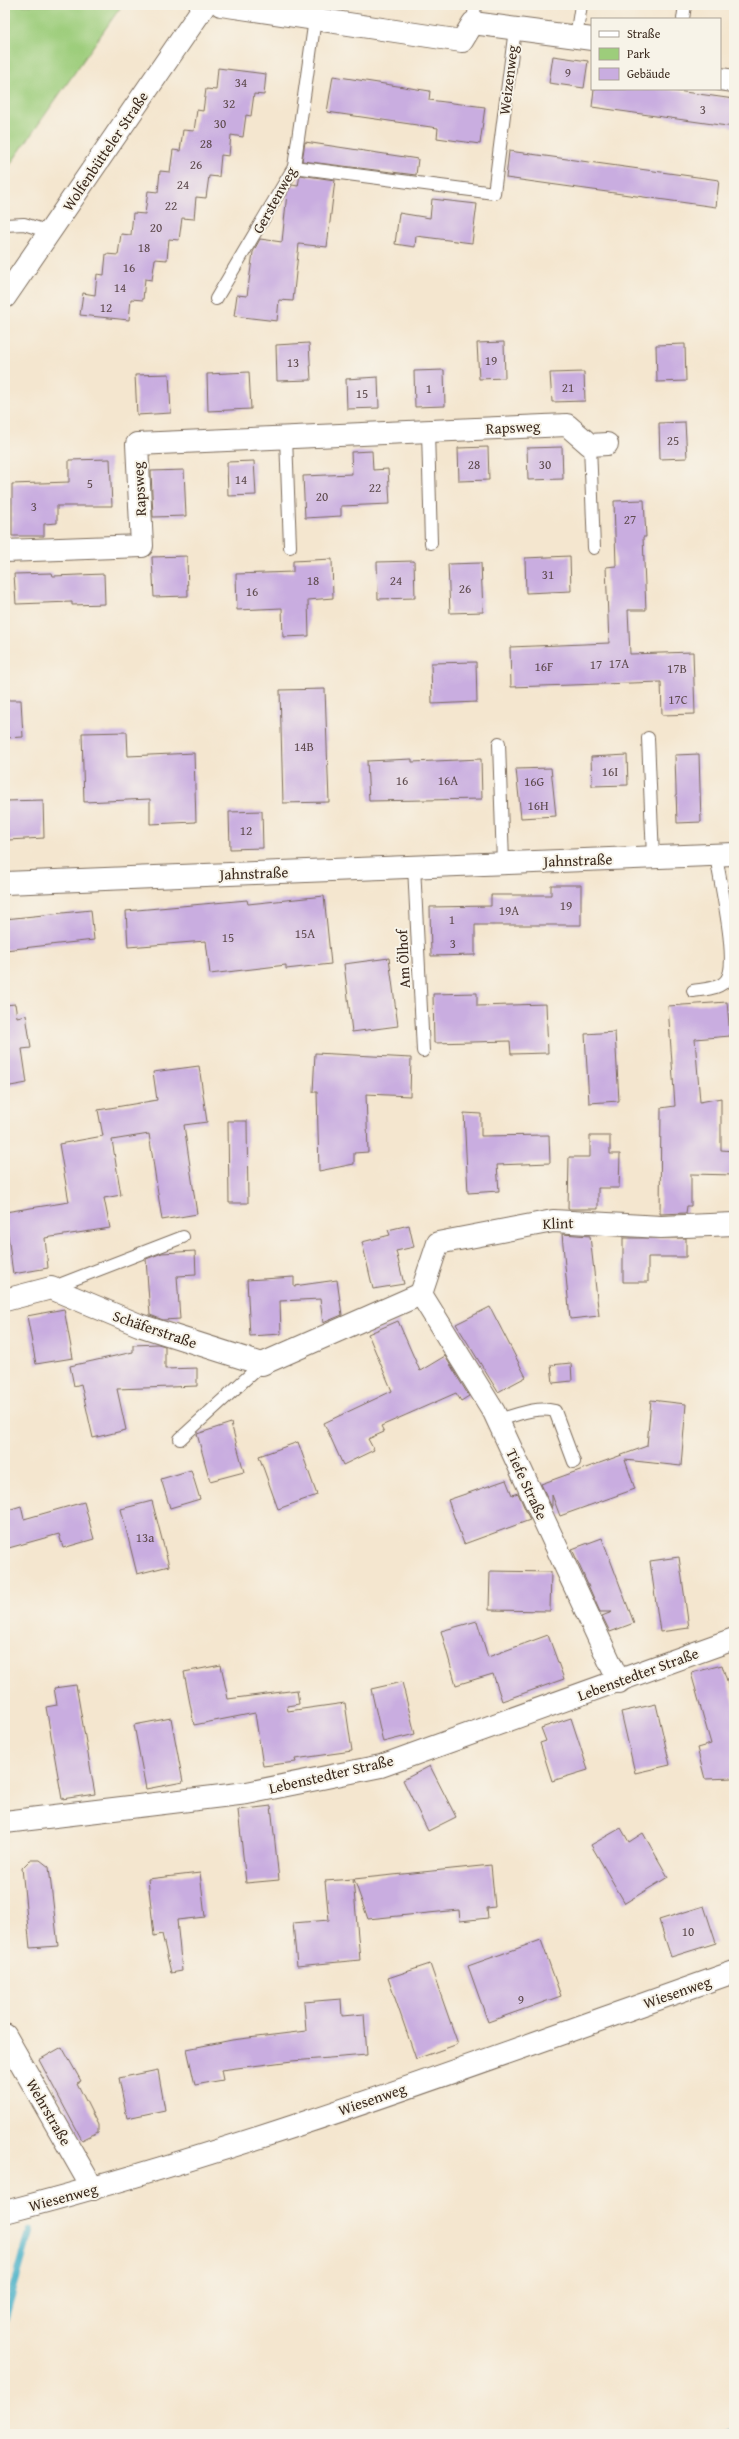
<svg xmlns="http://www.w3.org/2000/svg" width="739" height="2439" viewBox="0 0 739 2439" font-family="'Gentium Book Plus',serif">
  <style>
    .green { fill: #9dcd7b; stroke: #6c7c4c }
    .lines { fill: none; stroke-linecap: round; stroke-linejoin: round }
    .stream { stroke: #49b1c8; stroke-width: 7 }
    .building { fill: #c9ade0 }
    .service-casing { stroke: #7c6c5c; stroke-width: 14 }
    .minor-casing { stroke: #7c6c5c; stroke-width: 24 }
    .tertiary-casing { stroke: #7c6c5c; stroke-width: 24 }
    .service { stroke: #fff; stroke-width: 12 }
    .minor { stroke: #fff; stroke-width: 22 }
    .tertiary { stroke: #fff; stroke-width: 22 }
    .labels { text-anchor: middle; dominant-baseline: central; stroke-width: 4; stroke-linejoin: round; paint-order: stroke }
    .number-label { font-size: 13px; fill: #5e4b4e }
    .street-label { font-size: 15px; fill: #3b2a1e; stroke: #f7f3e8 }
  </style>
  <rect width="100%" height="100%" fill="#f7f3e8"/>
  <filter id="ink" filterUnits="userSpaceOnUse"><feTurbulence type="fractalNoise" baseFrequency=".025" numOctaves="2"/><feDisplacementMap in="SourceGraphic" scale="8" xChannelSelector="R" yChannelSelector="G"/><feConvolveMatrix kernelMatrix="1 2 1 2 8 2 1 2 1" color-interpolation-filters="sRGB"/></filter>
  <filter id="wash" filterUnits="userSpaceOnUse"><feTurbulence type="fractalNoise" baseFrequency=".012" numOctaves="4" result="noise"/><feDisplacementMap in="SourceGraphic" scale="16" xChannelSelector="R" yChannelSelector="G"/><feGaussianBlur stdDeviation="0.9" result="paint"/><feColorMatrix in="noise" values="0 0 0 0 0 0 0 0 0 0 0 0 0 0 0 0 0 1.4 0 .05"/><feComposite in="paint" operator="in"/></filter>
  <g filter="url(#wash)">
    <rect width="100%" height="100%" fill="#f4e6cf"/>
    <!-- green -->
    <path class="green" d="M5,5H122L5,172Z"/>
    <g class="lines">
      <!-- stream -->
      <g class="stream">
        <path d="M5,2319L30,2231"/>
        <path d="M728,2434L734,2433"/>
      </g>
    </g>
    <g id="blocks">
      <!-- building -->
      <g class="building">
        <path d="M553,56L588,61L584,88L549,83Z"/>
        <path d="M218,68L266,74L264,95L254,94L251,116L246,115L243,137L231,135L229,156L221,155L219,177L209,176L206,198L196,197L194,219L182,218L179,240L169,239L167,260L155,259L152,280L145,279L143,300L131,299L129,320L80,315L83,293L95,295L97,274L104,275L106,254L118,255L121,234L131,235L133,213L145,214L148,191L158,192L160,171L170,172L173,150L180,151L183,130L194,131L197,110L203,111L206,89L216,90Z"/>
        <path d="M333,76L430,91L429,100L485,107L480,144L437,138L438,128L327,112Z"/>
        <path d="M594,89H663L734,99V127L592,107Z"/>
        <path d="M305,142L418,159L416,175L302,161Z"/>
        <path d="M509,151L719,180L716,207L506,178Z"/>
        <path d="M300,175L335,180L327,247L299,244L293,301L279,300L277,321L234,316L237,295L247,296L253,252L260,239L282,242L287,193L292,185L298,186Z"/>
        <path d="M432,199L477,204L472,243L416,236L415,247L395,244L399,213L430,218Z"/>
        <path d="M504,342L505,378L479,379L477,343Z"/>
        <path d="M309,343L311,380L277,381L276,345Z"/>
        <path d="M685,344L686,381L657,382L656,345Z"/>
        <path d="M444,370L445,406L415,407L414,371Z"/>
        <path d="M249,372L251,409L208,411L207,374Z"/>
        <path d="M584,372L585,401L552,402L550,373Z"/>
        <path d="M169,374L171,413L137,415L135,375Z"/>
        <path d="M378,377L379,408L347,409L346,379Z"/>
        <path d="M685,422L687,458L660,459L659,423Z"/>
        <path d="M488,447L489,480L459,481L458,448Z"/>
        <path d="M562,447L563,479L528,480L527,448Z"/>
        <path d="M372,451L373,470L388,469L390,504L341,506V516L305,518L303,476L352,474L351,452Z"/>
        <path d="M110,459L112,506H57V523L44,524V536H12V484L69,482V460Z"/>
        <path d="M254,461L256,495L228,496L227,462Z"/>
        <path d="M184,470L186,516L153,517L151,471Z"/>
        <path d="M644,500L646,537H643L646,610H628L630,654L693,652L695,714L662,715L661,682L511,687L510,647L609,643L606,567L616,566L614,501Z"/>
        <path d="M187,556L188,596L154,597L152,557Z"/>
        <path d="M570,556L571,591L526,593L525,558Z"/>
        <path d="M332,559L333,598L308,600L309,636L283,637L282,608L237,610L236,574L293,572V561Z"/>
        <path d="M414,561L415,598L378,599L377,562Z"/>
        <path d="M481,563L483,612L450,613L448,564Z"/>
        <path d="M52,573L53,576L104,574L105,604L72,605V602L16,604L14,574Z"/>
        <path d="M476,662L477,702L432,704L431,663Z"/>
        <path d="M325,689L329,802L283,803L280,690Z"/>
        <path d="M5,700H21L23,737L5,738Z"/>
        <path d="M127,732L128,756L194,753L196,822L150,824V799L84,802L82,733Z"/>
        <path d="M699,754L701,822L677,823L675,755Z"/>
        <path d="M627,755L628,785L592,786L591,757Z"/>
        <path d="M412,759V762L481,759L482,799L369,801L367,761Z"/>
        <path d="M551,768L556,816L521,818L516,769Z"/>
        <path d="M43,800L44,838L8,840L6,801Z"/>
        <path d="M262,811L263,848L230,849L229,812Z"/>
        <path d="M551,885H581V925H475V955L431,956L430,907L491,906V895H551Z"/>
        <path d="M324,896L331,964L286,969V965L210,974L206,941L128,947L126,911L247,900L248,904Z"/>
        <path d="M91,910L94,940L5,950V919Z"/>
        <path d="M389,958L398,1026L352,1032L344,964Z"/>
        <path d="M477,993V1006L546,1004L548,1053L511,1054L510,1041L434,1043L433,994Z"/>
        <path d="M727,1002L730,1036L695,1039L700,1102L721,1098V1150L734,1151V1175L691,1174V1206H687L686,1213L660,1214L661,1108L675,1106L668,1006Z"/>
        <path d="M15,1004L17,1017L26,1015L31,1048L22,1049L27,1083L5,1087V1005Z"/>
        <path d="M615,1032L619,1101L589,1103L585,1034Z"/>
        <path d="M315,1053L411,1058L410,1096L366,1094L368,1152L354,1153V1164L319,1171L317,1092H313Z"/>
        <path d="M199,1066L207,1122L184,1125L197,1214L162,1220L149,1134L112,1140L121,1195L104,1198L110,1228L45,1238L48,1268L13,1274L5,1212L69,1202L59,1144L103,1136L98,1110L157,1100L153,1072Z"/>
        <path d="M464,1113L481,1114V1136L549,1135L550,1163L497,1165L499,1191L468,1193Z"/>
        <path d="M228,1121H247L248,1203H229Z"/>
        <path d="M590,1136H610V1154H620L619,1188H598V1209H568L569,1157H590Z"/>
        <path d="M409,1225L414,1247L396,1251L404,1284L373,1289L362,1242L390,1235L388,1230Z"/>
        <path d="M562,1234L590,1236L599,1316L570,1319Z"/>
        <path d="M623,1238H686V1257H648V1282H623Z"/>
        <path d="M195,1251L196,1275L177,1276L180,1319L163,1320L150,1315L146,1259L162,1253Z"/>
        <path d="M294,1277V1286L337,1280L342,1315L323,1323L320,1299L280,1301L281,1334L250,1336L247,1280Z"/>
        <path d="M490,1307L526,1377L498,1392L456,1324Z"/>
        <path d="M64,1309L73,1358L36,1364L27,1316Z"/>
        <path d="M398,1321L420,1371L445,1356L469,1396L461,1401L456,1393L381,1426L384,1432L368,1439L374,1450L343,1465L324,1423L392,1391L368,1334Z"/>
        <path d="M158,1344L165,1346V1369L197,1368V1386L117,1389L126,1430L93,1438L81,1384L74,1386L70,1366L133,1352V1345Z"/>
        <path d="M571,1363L572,1381L553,1383L551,1365Z"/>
        <path d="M651,1400L686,1404L681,1466L625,1460L635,1489L560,1516L552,1495V1508L541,1484L647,1446Z"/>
        <path d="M231,1423L244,1472L210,1481L197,1434Z"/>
        <path d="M298,1442L317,1495L278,1509L259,1456Z"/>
        <path d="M191,1470L200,1499L170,1508L161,1479Z"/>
        <path d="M506,1480L512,1495L518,1493L530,1520L464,1544L448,1500Z"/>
        <path d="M152,1501L169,1566L137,1574L121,1509Z"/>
        <path d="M84,1502L94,1539L63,1548L59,1534L5,1549V1511L21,1506L24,1519Z"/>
        <path d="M602,1538L634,1623L610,1632L602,1616L612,1612H600L572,1549Z"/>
        <path d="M679,1557L689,1628L660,1632L650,1561Z"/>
        <path d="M490,1571L551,1572L550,1611L489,1610Z"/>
        <path d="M477,1621L488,1657L548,1635L564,1679L502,1701L493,1674L456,1685L441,1631Z"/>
        <path d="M221,1665L228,1699L297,1690L299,1704L287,1706L288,1711L345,1703L352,1751L295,1759L296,1762L263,1766L255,1713L194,1725L184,1672Z"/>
        <path d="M722,1665L734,1703V1778L705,1779L697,1748L711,1744L691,1673Z"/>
        <path d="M402,1682L415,1734L383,1742L371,1689Z"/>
        <path d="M76,1685L95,1794L62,1799L46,1707L57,1705L54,1688Z"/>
        <path d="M656,1704L670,1765L635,1773L621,1712Z"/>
        <path d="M171,1718L183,1782L146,1789L134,1725Z"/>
        <path d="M571,1718L588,1770L552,1781L540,1743L546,1741L541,1728Z"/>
        <path d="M430,1766L456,1817L428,1831L403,1780Z"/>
        <path d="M271,1806L279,1880L246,1883L238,1810Z"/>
        <path d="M621,1828L629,1842L643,1833L668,1877L625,1903L591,1845Z"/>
        <path d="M30,1860H40L49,1867L58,1946L30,1948L22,1868Z"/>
        <path d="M491,1865L495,1907L487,1908L488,1918L460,1921L459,1910L368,1919L354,1879Z"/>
        <path d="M200,1873L205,1917L177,1920L182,1971L171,1973L162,1934L154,1936L148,1879Z"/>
        <path d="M353,1879L360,1960L297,1966L293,1923L329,1920L325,1881Z"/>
        <path d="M704,1906L716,1943L671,1957L659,1920Z"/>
        <path d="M541,1940L561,1996L488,2022L468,1966Z"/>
        <path d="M430,1964L458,2044L416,2059L388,1978Z"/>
        <path d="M341,1999L342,2016L364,2014L367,2055L292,2061L221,2070L223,2080L195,2085L187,2049L232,2040L306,2031L304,2002Z"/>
        <path d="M62,2047L81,2081L77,2083L98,2125V2132L82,2140L39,2060Z"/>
        <path d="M158,2070L165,2110L127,2118L119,2078Z"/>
      </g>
    </g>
  </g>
  <g filter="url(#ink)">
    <use href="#blocks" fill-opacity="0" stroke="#7c6c5c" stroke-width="1"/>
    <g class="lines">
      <!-- service casing -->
      <g class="service-casing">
        <g id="service">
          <path d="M683,19L685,5"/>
          <path d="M473,23L475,5"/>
          <path d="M576,37L581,5"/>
          <path d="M294,167L494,193L515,29"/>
          <path d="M5,225L24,224L50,232"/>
          <path d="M216,299L294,167L315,19"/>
          <path d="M428,431L431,543"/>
          <path d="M286,437L290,547"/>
          <path d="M590,445L594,548"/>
          <path d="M648,738L653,857"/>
          <path d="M499,743L503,863"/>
          <path d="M414,866L423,1051"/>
          <path d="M693,991C704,989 721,989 727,979C739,961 719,878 716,855"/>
          <path d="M51,1288L183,1237"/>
          <path d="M498,1420C518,1415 534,1406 555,1411L574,1462"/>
          <path d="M180,1439L262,1364"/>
        </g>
      </g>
      <!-- minor casing -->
      <g class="minor-casing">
        <g id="minor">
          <path d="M221,5L462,41L473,23L592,39"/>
          <path d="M720,79L734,81"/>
          <path d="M5,297L205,5"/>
          <path d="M5,551L142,546L137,444L567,425L590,445L607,444"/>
          <path d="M5,883L734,854"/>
          <path d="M421,1294L494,1412L619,1682"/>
          <path d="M421,1294L438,1243L553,1221L661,1227L734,1224"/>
          <path d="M5,1300L51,1288L139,1325L262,1364L421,1294"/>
          <path d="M5,2035L93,2189"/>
          <path d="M5,2212C253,2148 493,2057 734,1972"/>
        </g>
      </g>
      <!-- tertiary casing -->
      <g class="tertiary-casing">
        <path id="tertiary" d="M5,1822L247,1793L381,1766L734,1639"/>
      </g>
      <!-- service -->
      <use href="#service" class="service"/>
      <!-- minor -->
      <use href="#minor" class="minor"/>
      <!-- tertiary -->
      <use href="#tertiary" class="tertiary"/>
    </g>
  </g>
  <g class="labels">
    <!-- number labels -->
    <g class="number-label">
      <text x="568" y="72">9</text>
      <text x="241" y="82">34</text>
      <text x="229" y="103">32</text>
      <text x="703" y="109">3</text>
      <text x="220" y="123">30</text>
      <text x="206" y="143">28</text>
      <text x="196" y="164">26</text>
      <text x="183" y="184">24</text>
      <text x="171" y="205">22</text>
      <text x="156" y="227">20</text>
      <text x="144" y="247">18</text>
      <text x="129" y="267">16</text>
      <text x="120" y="287">14</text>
      <text x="106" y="307">12</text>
      <text x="491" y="360">19</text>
      <text x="293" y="362">13</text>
      <text x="568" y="387">21</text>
      <text x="429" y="388">1</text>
      <text x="362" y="393">15</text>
      <text x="673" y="440">25</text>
      <text x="474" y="464">28</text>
      <text x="545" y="464">30</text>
      <text x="241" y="479">14</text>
      <text x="90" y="483">5</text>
      <text x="375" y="487">22</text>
      <text x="322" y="496">20</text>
      <text x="34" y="506">3</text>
      <text x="630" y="519">27</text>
      <text x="548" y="574">31</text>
      <text x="313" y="580">18</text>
      <text x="396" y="580">24</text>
      <text x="465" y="588">26</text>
      <text x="252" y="591">16</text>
      <text x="619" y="663">17A</text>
      <text x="596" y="664">17</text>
      <text x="544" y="666">16F</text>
      <text x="677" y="668">17B</text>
      <text x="678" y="699">17C</text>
      <text x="304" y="746">14B</text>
      <text x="610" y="771">16I</text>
      <text x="402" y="780">16</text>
      <text x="448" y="780">16A</text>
      <text x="534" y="781">16G</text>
      <text x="538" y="805">16H</text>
      <text x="246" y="830">12</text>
      <text x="566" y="905">19</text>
      <text x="509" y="910">19A</text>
      <text x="452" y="919">1</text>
      <text x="305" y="933">15A</text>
      <text x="228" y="937">15</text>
      <text x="453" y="943">3</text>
      <text x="145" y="1537">13a</text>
      <text x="688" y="1931">10</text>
      <text x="521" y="1999">9</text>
    </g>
    <!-- street labels -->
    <g class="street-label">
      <text transform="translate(508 80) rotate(-83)">Weizenweg</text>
      <text transform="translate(105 151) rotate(-56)">Wolfenbütteler Straße</text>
      <text transform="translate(274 200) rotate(-61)">Gerstenweg</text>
      <text transform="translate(513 427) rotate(-3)">Rapsweg</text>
      <text transform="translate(139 489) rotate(-93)">Rapsweg</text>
      <text transform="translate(578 860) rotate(-2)">Jahnstraße</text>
      <text transform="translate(254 873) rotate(-2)">Jahnstraße</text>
      <text transform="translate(403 959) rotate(-93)">Am Ölhof</text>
      <text transform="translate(558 1223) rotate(-2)">Klint</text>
      <text transform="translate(155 1329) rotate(19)">Schäferstraße</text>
      <text transform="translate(527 1484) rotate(65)">Tiefe Straße</text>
      <text transform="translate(638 1674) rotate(-20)">Lebenstedter Straße</text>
      <text transform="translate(331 1774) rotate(-13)">Lebenstedter Straße</text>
      <text transform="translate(677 1992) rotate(-19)">Wiesenweg</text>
      <text transform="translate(372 2099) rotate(-19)">Wiesenweg</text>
      <text transform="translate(49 2112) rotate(60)">Wehrstraße</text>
      <text transform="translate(63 2197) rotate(-15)">Wiesenweg</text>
    </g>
  </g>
  <!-- margin -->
  <rect width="739" height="2439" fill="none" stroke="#f7f3e8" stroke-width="20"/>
  <!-- legend -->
  <rect x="591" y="18" width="130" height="72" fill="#f7f3e8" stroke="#aca397"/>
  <rect x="599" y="31" width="20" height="6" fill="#ffffff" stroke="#aca397"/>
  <text x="627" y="38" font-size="12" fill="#3b2a1e">Straße</text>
  <rect x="599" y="48" width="20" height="12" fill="#9dcd7b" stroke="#aca397"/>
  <text x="627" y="58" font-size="12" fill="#3b2a1e">Park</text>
  <rect x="599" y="68" width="20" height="12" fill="#c9ade0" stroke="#aca397"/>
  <text x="627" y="78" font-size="12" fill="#3b2a1e">Gebäude</text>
</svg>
